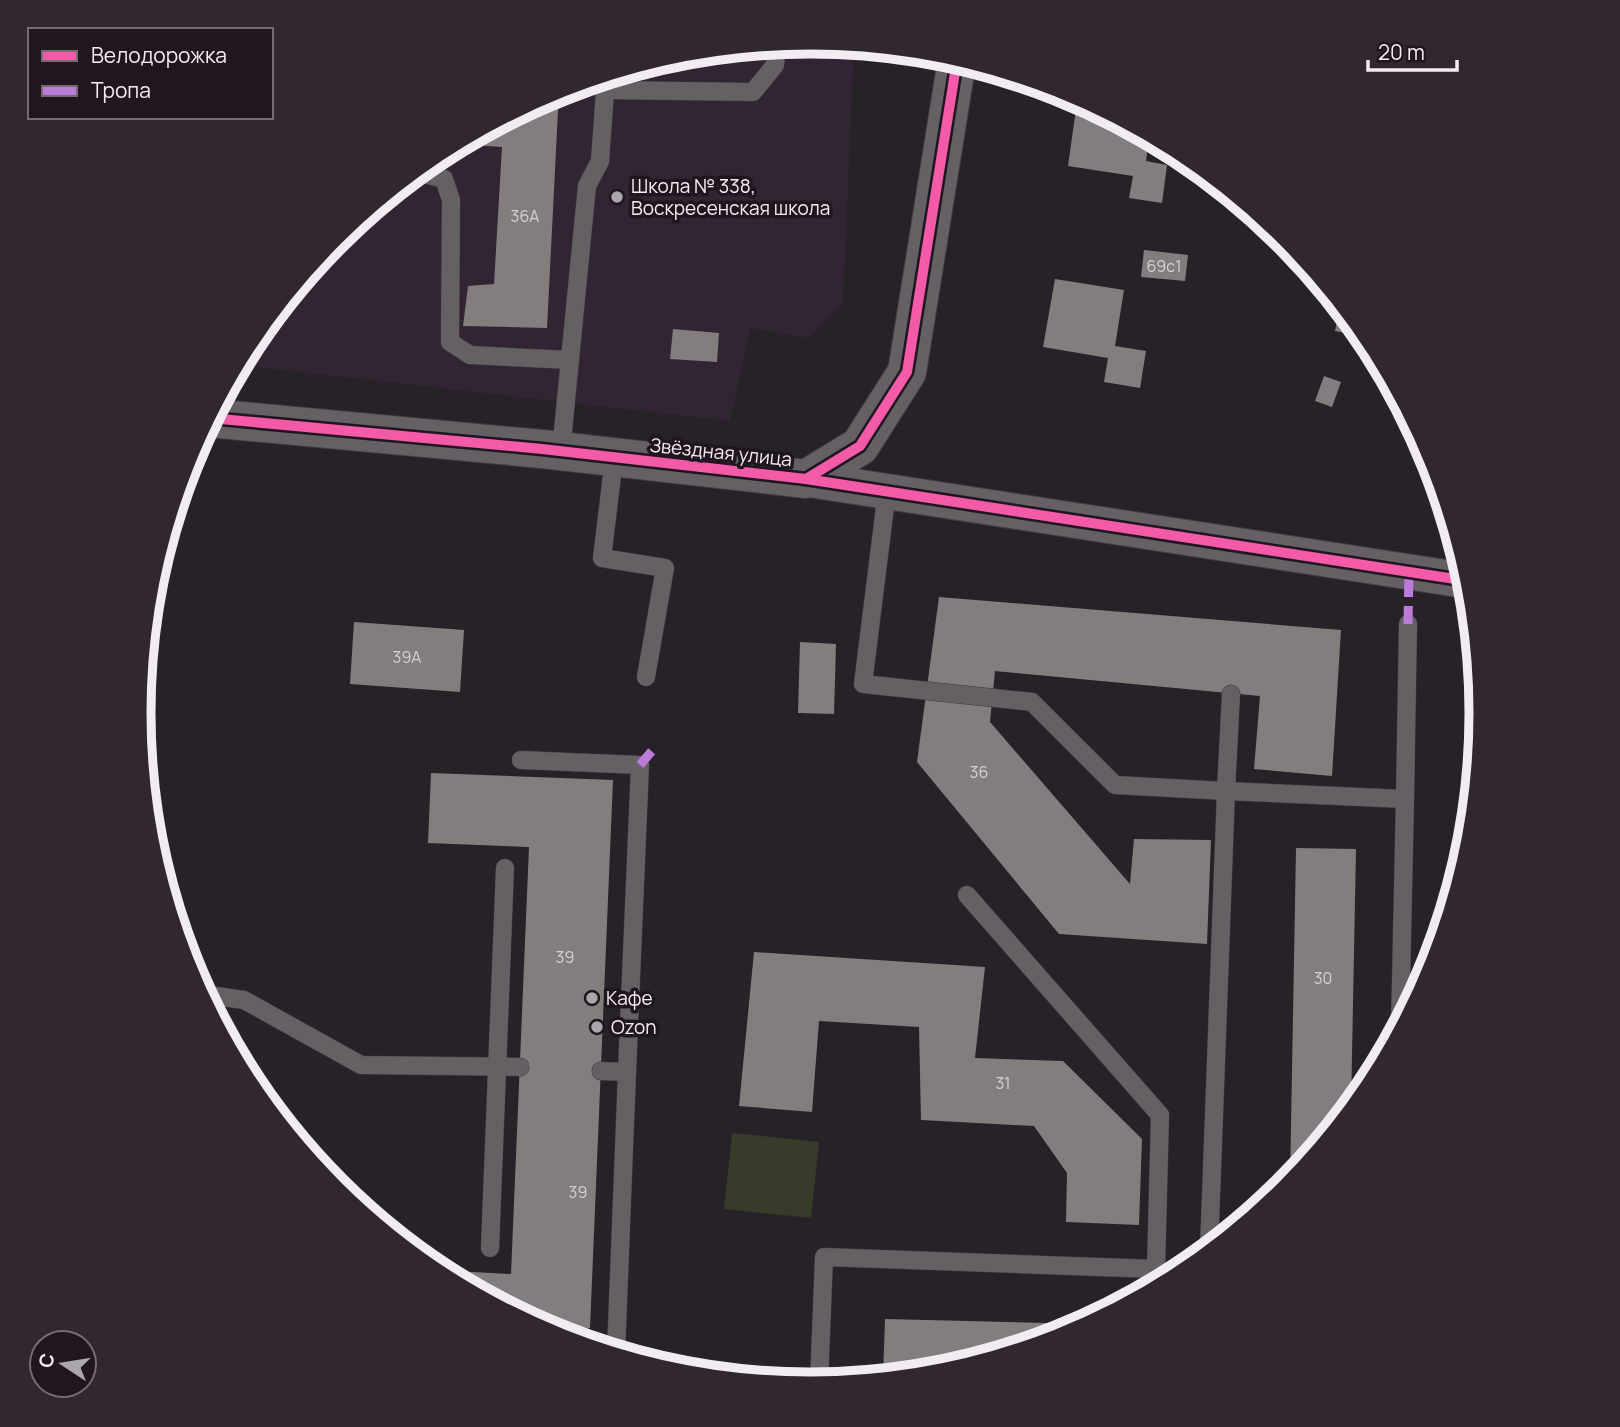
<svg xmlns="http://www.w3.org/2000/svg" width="1620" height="1427" viewBox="0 0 1620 1427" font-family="Manrope,sans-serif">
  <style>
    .built { fill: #322533 }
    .green { fill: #373b29 }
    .building { fill: #837e7d }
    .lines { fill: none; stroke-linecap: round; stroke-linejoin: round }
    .service-casing { stroke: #413c41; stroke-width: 19 }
    .minor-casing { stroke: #413c41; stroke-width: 37 }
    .tertiary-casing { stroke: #413c41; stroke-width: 40 }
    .service { stroke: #646064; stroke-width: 18 }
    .minor { stroke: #646064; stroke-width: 35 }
    .tertiary { stroke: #646064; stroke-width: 38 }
    .quiet { stroke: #bd7bd9; stroke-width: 9; stroke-dasharray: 18 9; stroke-linecap: butt }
    .cycleway-casing { stroke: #201620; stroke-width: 15 }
    .cycleway { stroke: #f35aa7; stroke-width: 10 }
    .poi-dot { fill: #aca5ab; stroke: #201620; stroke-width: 2.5 }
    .labels { text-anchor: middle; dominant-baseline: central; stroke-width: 7; stroke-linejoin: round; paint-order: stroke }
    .number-label { font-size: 16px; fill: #d7d0d5 }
    .poi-label { font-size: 19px; fill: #f3ebf2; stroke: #201620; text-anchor: start }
    .street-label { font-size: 19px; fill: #f3ebf2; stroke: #201620 }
    .rim { fill: none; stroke: #f3ebf2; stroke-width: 9 }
  </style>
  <rect width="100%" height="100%" fill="#272227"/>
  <!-- built -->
  <path class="built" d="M810,42L854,46L843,302L808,338L750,328L730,421L238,365L252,340L335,238L437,155L553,93L679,55Z"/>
  <!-- green -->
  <path class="green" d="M732,1133L819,1142L811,1218L724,1209Z"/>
  <!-- building -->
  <g class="building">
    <path d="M559,91L547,328L463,326L468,286L494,284L502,147L457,144Z"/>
    <path d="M1077,102L1086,103L1149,137L1146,161L1167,165L1162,203L1129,198L1133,176L1068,166Z"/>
    <path d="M1144,250L1188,255L1185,281L1141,277Z"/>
    <path d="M1055,279L1124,290L1115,346L1146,351L1140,388L1104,382L1108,358L1043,347Z"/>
    <path d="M1340,306L1365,337L1335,331Z"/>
    <path d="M673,329L719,333L717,362L670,359Z"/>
    <path d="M1324,376L1341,382L1332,407L1315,401Z"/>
    <path d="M939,597L1341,630L1332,776L1254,769L1260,696L995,671L990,722L1130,884L1134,839L1211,840L1207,944L1059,934L917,762Z"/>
    <path d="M354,622L464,630L460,692L350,684Z"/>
    <path d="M800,642L836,644L834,714L798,713Z"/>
    <path d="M431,773L613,780L590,1328L539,1326L435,1270L511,1274L529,847L428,843Z"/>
    <path d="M1296,848L1356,849L1351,1107L1290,1182Z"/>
    <path d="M754,952L985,967L975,1058L1063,1061L1142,1139L1139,1225L1066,1222L1067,1173L1034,1126L921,1120L919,1027L819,1021L812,1112L739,1106Z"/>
    <path d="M885,1319L1085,1324L1067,1334L941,1372L883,1378Z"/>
  </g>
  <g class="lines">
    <!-- service casing -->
    <g class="service-casing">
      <g id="service">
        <path d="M606,90L753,92L775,65L777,45"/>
        <path d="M417,172L444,179L451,200L450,342L470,355L570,360"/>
        <path d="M561,451L587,186L600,161L606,77"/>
        <path d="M614,459L602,558L665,568L646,677"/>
        <path d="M887,491L863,684L1032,702L1115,785L1226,791L1231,694"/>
        <path d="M521,760L640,765L627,1072"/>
        <path d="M1405,799L1408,624"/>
        <path d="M967,895L1160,1115L1156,1269"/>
        <path d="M202,994L244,1000L361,1065L520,1067"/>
        <path d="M601,1071L627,1072L616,1353"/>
        <path d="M490,1248L505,868"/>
        <path d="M1209,1250L1226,791L1405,799L1400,1027"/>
        <path d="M819,1384L824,1257L1156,1269L1155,1287"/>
      </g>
    </g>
    <!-- minor casing -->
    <g class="minor-casing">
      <path id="minor" d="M806,479L1468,581"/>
    </g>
    <!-- tertiary casing -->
    <g class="tertiary-casing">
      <path id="tertiary" d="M210,418L542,449L806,479L860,446L907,372L957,60"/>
    </g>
    <!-- service -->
    <use href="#service" class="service"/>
    <!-- minor -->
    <use href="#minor" class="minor"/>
    <!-- tertiary -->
    <use href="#tertiary" class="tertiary"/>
    <!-- quiet -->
    <g class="quiet">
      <path d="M1408,624L1409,573"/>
      <path d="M640,765L657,745"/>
    </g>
    <!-- cycleway casing -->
    <g class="cycleway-casing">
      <g id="cycleway">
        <path d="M210,418L542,449L806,479L860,446L907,372L957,60"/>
        <path d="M806,479L1468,581"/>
      </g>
    </g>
    <!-- cycleway -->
    <use href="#cycleway" class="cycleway"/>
  </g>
  <!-- markers -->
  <g class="poi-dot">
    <circle cx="617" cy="197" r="7"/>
    <circle cx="592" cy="998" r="7"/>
    <circle cx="597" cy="1027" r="7"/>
  </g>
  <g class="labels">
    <!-- number labels -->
    <g class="number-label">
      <text x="525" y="216">36А</text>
      <text x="1164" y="266">69с1</text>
      <text x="407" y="657">39А</text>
      <text x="979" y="772">36</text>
      <text x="565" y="957">39</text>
      <text x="1323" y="978">30</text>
      <text x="1003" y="1083">31</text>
      <text x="578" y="1192">39</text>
    </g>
    <!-- poi labels -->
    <g class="poi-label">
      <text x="631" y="186">Школа № 338,<tspan x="631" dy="22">Воскресенская школа</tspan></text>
      <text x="606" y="998">Кафе</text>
      <text x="611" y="1027">Ozon</text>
    </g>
    <!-- street labels -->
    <g class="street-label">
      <text transform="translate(721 452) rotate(6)">Звёздная улица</text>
    </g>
  </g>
  <!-- crop -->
  <path d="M0 0H1620V1427H0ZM151 713a659 659 0 1 1 1318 0a659 659 0 1 1-1318 0Z" fill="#312731" fill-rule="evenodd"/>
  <path class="rim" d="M151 713a659 659 0 1 1 1318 0a659 659 0 1 1-1318 0Z"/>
  <!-- legend -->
  <rect x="28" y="28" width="245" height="91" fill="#201620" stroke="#746b74" stroke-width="2"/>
  <rect x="42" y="51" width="35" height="10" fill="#f35aa7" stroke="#746b74" stroke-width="2"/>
  <text x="91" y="63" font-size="21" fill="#f3ebf2">Велодорожка</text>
  <rect x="42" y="86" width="35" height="10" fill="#bd7bd9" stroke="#746b74" stroke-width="2"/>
  <text x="91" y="98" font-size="21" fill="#f3ebf2">Тропа</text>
  <!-- north arrow -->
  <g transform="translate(63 1364) rotate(282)"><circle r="33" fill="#201620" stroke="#746b74" stroke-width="2"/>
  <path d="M0-5L12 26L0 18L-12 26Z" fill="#aca5ab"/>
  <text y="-10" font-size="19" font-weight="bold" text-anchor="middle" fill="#f3ebf2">С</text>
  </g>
  <!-- scale -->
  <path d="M1368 60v10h89v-10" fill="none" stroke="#f3ebf2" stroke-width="3.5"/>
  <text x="1378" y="60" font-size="21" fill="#f3ebf2" stroke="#201620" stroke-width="5" paint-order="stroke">20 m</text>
</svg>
